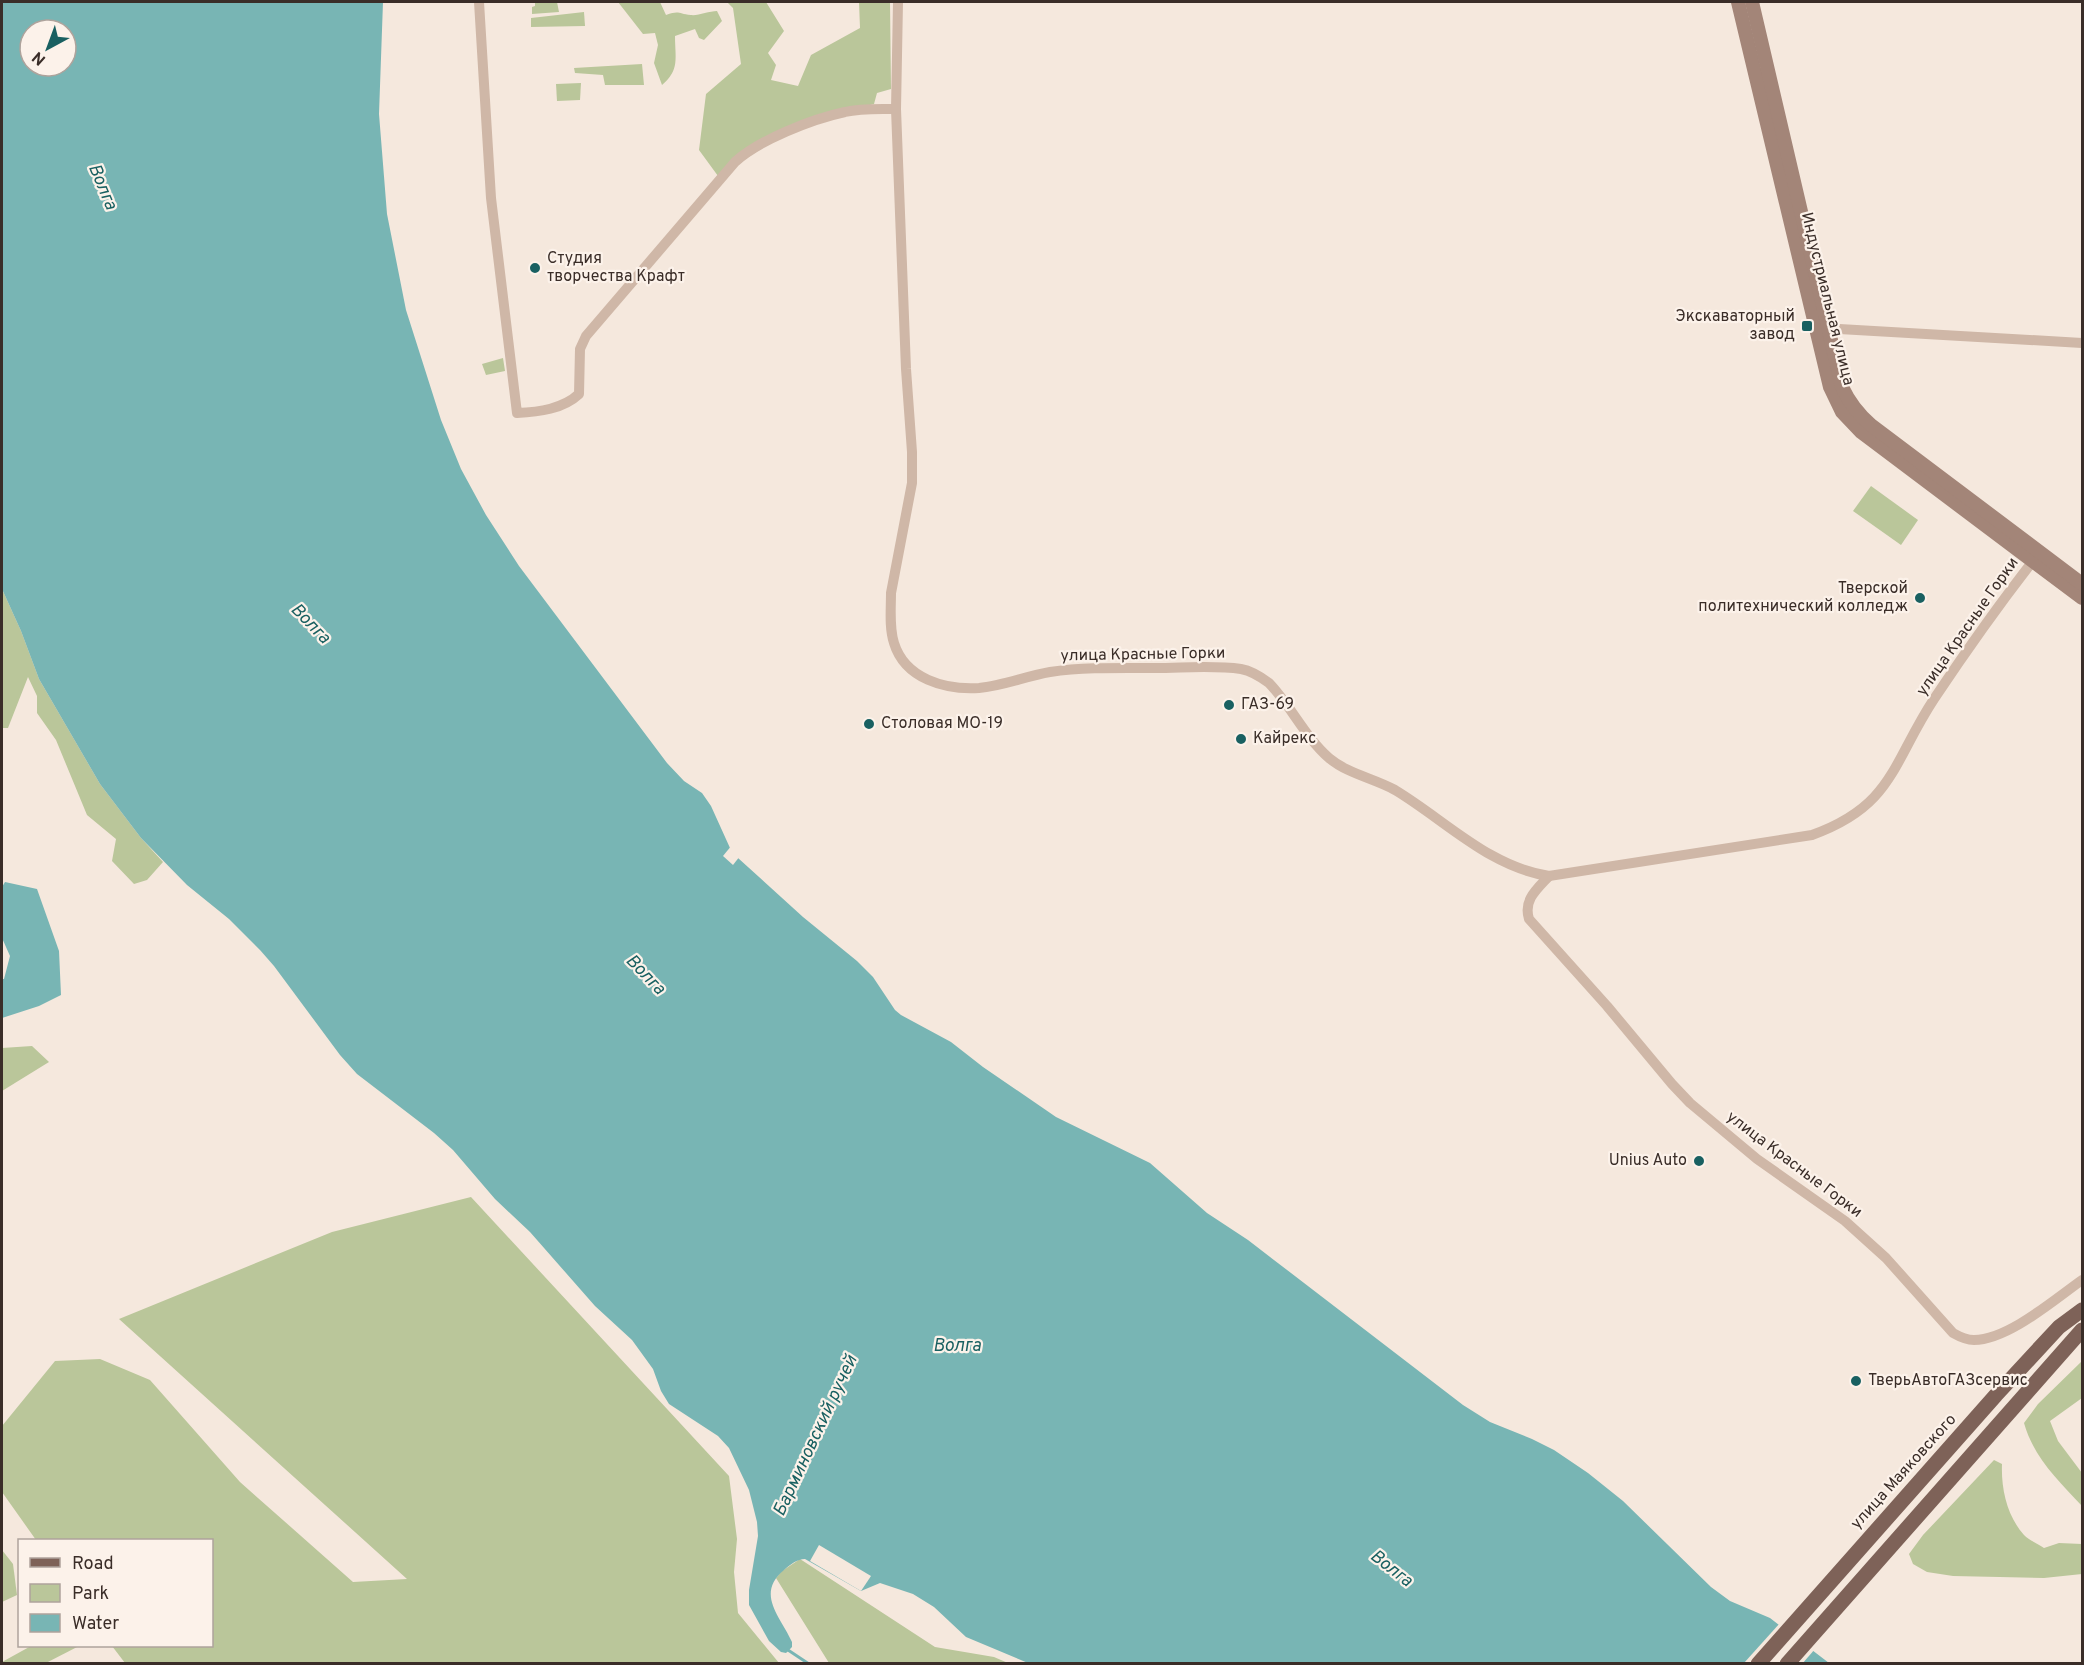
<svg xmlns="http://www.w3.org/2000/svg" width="2084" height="1665" viewBox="0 0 2084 1665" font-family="Overpass,sans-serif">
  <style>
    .green { fill: #bac69a }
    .water { fill: #78b5b4; fill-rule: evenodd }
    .pier { fill: #f5e8dd }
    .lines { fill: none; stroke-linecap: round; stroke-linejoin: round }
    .stream { stroke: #78b5b4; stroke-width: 3 }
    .street { stroke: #cfb7a7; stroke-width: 10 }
    .secondary { stroke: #a38578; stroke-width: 14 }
    .primary { stroke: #7e6258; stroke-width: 15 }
    .poi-dot { fill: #196061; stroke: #fcf2ea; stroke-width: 2 }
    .labels { text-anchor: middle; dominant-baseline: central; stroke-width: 4.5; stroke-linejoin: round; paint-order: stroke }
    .poi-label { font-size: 16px; fill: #3a2d28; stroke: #fcf2ea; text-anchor: start }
    .street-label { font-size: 16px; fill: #3a2d28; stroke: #fcf2ea }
    .water-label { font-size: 18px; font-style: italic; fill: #196061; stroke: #fcf2ea }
  </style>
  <rect width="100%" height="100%" fill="#f5e8dd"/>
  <!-- green -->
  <g class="green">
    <path d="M535,2H557L559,12L532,14V7L535,6Z"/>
    <path d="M618,2H660L666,15C680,10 678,14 691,15C698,16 709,11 717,11L722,21L704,40L699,38L695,29L675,36C675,58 680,70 662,85L654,63L658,45L655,33L643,34Z"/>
    <path d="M727,2H766L784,31L768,53L776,65L771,80L798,86L811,55L860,28L859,2H890L891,89L877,93L874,104L805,121L718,176L699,150L706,94L741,64L733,8Z"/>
    <path d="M584,12L585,26L531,27V18Z"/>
    <path d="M642,64L644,85H605L603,75L575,73L574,68Z"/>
    <path d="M581,83L580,100L557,101L556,84Z"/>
    <path d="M503,358L505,371L486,375L482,364Z"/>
    <path d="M1871,486L1918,520L1901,545L1853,511Z"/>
    <path d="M2,589L21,631L39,679L100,784L141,838L163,862L147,880L134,884L112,861L116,839L87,815L56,740L37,713V696L28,677L8,728H2Z"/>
    <path d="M32,1046L49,1062L2,1091V1048Z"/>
    <path d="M471,1197L729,1476L737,1539L734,1572L738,1613L779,1663H125L112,1646H212V1540H36L2,1492V1426L55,1361L100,1359L150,1380L240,1482L353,1582L407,1579L119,1319L332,1232Z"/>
    <path d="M2082,1361V1398L2050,1421L2058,1441L2082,1473V1506C2058,1480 2034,1458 2024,1423L2038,1404Z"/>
    <path d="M1994,1460L2002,1464C2001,1489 2007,1516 2024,1535C2029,1540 2038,1544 2044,1548L2059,1543L2082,1544V1574L2044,1578L1953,1576L1927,1572L1913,1564L1909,1554L1923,1535Z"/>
    <path d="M2,1550L13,1564L17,1595L2,1602Z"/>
    <path d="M800,1559L935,1647L994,1657L1008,1663H829L776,1578L782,1571Z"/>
    <path d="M31,1646H79L46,1663H2V1662Z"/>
  </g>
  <!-- water -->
  <g class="water">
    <path d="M2,2H383L379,114L387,214L406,310L441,420L461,469L486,515L519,566L667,763L684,781L702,793L711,806L730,848L738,858L803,917L857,961L873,977L895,1010L901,1015L951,1042L983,1067L1056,1117L1150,1163L1207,1213L1248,1240L1463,1405L1490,1422L1532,1439L1554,1450L1588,1473L1623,1501L1711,1587L1730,1601L1770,1618L1829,1663H1028L966,1637L934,1607L913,1594L880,1583L861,1591L805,1559C797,1559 791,1564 784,1570C755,1594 781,1617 792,1642V1647L786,1653L781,1652L769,1641L749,1605V1590L758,1536L757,1522L749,1490L729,1448L718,1436L669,1404L661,1391L653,1369L632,1340L595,1306L530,1232L495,1199L453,1150L434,1133L357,1074L340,1055L274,966L260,950L229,919L187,885L141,838L100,784L39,679L21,631L2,589ZM30,30H66V66H30Z"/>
    <path d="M5,882L37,889L59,951L61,995L39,1006L2,1018V979H4L10,956L2,938V887Z"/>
  </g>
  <!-- pier -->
  <g class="pier">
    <path d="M732,845L740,856L733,865L723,856Z"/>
    <path d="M819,1545L871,1576L861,1591L810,1561Z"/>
    <path d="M1781,1622L1815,1649L1802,1664L1744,1663Z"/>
  </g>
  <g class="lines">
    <!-- stream -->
    <path class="stream" d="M788,1650L809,1664"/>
    <!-- street -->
    <g class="street">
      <path d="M479,2L491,198L517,413C539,412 563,409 579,394L580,349L586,336L735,162C759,140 812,119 845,112C861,108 879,109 896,109"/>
      <path d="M898,2L896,109L906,369L912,452V483L891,593C891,609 889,628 894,643C905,679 945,690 979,688C1003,686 1026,676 1050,672C1084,667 1120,668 1155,668C1183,668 1213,665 1241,669C1252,671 1261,677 1269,683C1291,706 1305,737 1329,758C1348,774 1373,778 1395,790C1445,820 1489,867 1549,876L1812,835C1893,806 1892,763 1934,699C1966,651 2000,603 2036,557"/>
      <path d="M1822,328L2082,343"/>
      <path d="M1549,876C1537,889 1523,900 1529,919L1607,1006L1672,1084L1690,1103L1757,1159L1845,1221L1886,1258L1953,1333C1960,1337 1966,1340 1974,1340C2008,1340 2055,1299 2082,1280"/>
    </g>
    <!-- secondary -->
    <g class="secondary">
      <path d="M1738,2L1830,387L1842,412L1861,432L2082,598"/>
      <path d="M1752,2L1842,387C1849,402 1858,414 1871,425L2082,584"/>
    </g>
    <!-- primary -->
    <g class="primary">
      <path d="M1758,1664L1996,1395L2059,1327L2082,1310"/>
      <path d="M1787,1664L2082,1330"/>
    </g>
  </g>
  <!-- markers -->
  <g class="poi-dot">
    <circle cx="535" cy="268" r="6"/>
    <rect x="1801" y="320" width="12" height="12" rx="3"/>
    <circle cx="1920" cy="598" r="6"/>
    <circle cx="1229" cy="705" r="6"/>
    <circle cx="869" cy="724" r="6"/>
    <circle cx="1241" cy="739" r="6"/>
    <circle cx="1699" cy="1161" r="6"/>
    <circle cx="1856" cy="1381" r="6"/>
  </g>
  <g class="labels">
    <!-- poi labels -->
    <g class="poi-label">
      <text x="547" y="259">Студия<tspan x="547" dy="18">творчества Крафт</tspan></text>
      <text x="1795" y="317" text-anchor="end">Экскаваторный<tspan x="1795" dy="18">завод</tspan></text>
      <text x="1908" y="589" text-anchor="end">Тверской<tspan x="1908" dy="18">политехнический колледж</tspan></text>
      <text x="1241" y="705">ГАЗ-69</text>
      <text x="881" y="724">Столовая МО-19</text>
      <text x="1253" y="739">Кайрекс</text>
      <text x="1687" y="1161" text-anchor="end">Unius Auto</text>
      <text x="1868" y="1381">ТверьАвтоГАЗсервис</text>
    </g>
    <!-- street labels -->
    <g class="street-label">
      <text transform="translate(1827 299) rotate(76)">Индустриальная улица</text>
      <text transform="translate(1968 627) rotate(-55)">улица Красные Горки</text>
      <text transform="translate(1143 655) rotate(-1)">улица Красные Горки</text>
      <text transform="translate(1794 1165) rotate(37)">улица Красные Горки</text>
      <text transform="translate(1904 1472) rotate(-48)">улица Маяковского</text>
    </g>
    <!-- water labels -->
    <g class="water-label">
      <text transform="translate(102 187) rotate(67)">Волга</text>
      <text transform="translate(310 624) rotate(46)">Волга</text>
      <text transform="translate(645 975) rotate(46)">Волга</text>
      <text x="957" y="1346">Волга</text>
      <text transform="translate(816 1436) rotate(-65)">Барминовский ручей</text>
      <text transform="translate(1391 1569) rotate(38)">Волга</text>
    </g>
  </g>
  <!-- border -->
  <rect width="2084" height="1665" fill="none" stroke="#3a2d28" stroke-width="6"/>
  <!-- legend -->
  <rect x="18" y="1539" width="195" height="108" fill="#fcf2ea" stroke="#aea39c" stroke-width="1.5"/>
  <rect x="30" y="1558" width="30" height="9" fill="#7e6258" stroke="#aea39c" stroke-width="1.5"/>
  <text x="72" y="1569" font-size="18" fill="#3a2d28">Road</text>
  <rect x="30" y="1584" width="30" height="18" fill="#bac69a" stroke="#aea39c" stroke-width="1.5"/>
  <text x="72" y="1599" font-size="18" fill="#3a2d28">Park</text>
  <rect x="30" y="1614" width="30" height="18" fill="#78b5b4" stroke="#aea39c" stroke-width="1.5"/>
  <text x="72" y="1629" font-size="18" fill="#3a2d28">Water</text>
  <!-- north arrow -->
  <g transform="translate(48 48) rotate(221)"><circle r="28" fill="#fcf2ea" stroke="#aea39c" stroke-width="1.5"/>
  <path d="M0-4.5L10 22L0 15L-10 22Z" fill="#196061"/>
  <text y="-9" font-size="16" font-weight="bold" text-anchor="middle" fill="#3a2d28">N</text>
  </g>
</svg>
